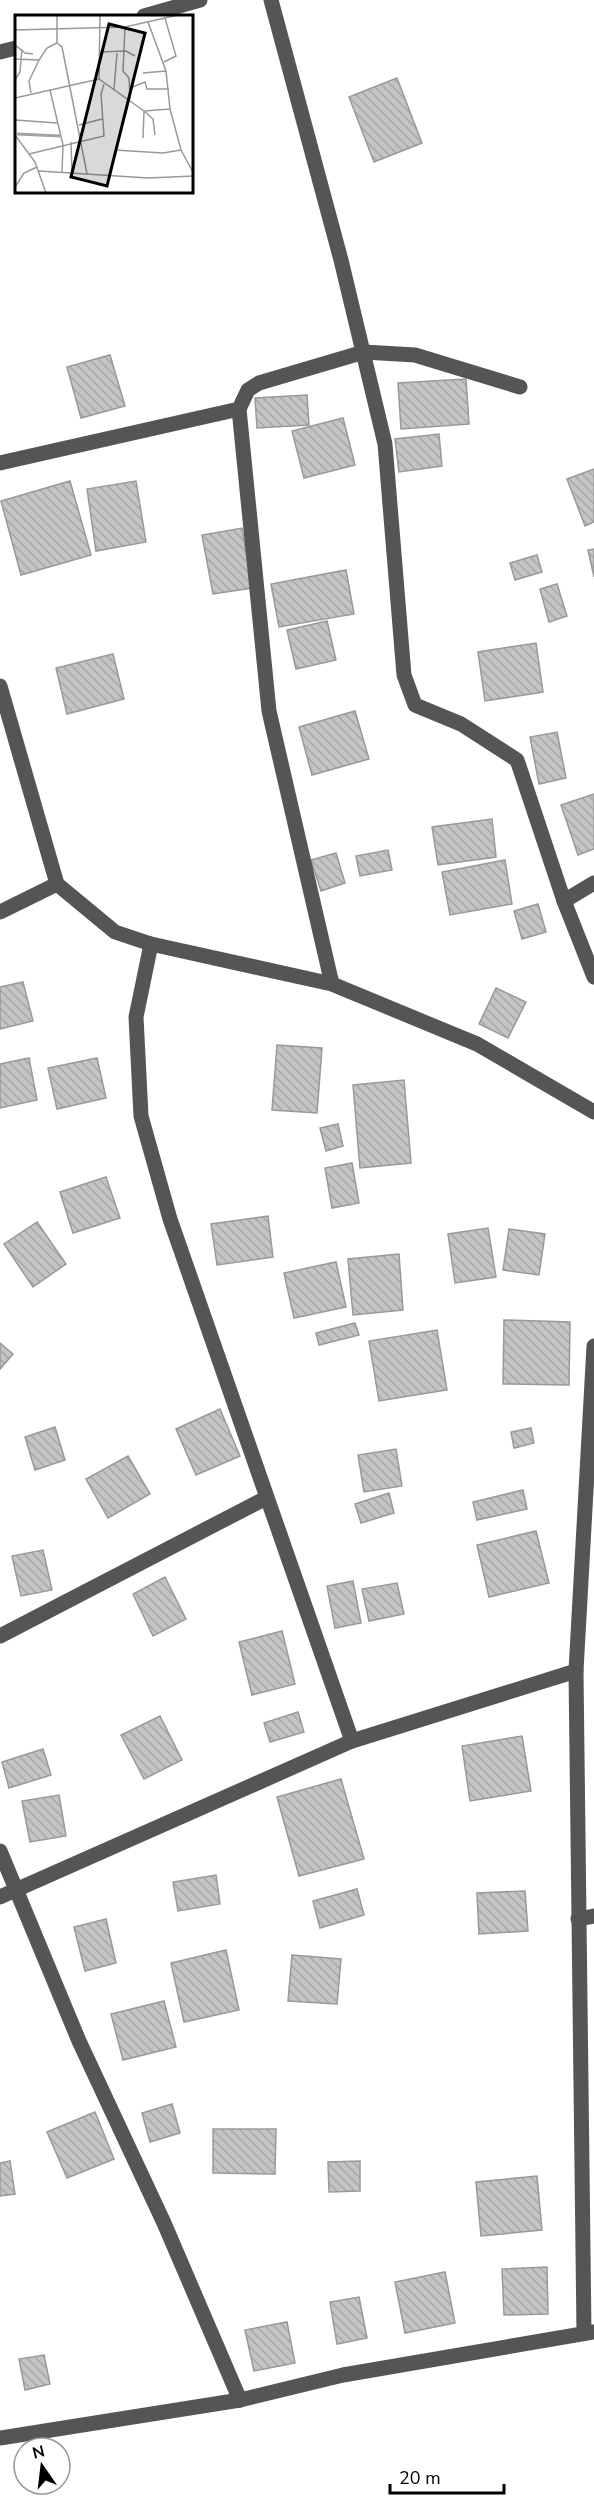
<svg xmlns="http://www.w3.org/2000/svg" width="594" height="2508" viewBox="0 0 594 2508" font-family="'Nunito Sans',sans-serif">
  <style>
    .building { fill: url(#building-back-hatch); stroke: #999; stroke-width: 1.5 }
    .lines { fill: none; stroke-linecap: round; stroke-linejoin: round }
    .minor { stroke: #555; stroke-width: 15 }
    .inset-river { fill: none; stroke: #a3a3a3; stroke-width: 3 }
    .inset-road { fill: none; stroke: #999; stroke-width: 1.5 }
    .view { fill: #000; fill-opacity: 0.15; stroke: #000; stroke-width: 3 }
    .inset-edge { fill: none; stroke: #000; stroke-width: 3 }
  </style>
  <defs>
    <pattern id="building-back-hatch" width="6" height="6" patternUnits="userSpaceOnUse" patternTransform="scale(1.5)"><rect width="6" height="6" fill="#c4c4c4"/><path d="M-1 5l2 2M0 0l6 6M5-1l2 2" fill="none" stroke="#a7a7a7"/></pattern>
  </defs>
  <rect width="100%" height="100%" fill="#fff"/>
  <!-- building -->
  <g class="building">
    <path d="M397,78L422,143L374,162L349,97Z"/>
    <path d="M110,355L125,406L81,418L67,367Z"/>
    <path d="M466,379L469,424L401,429L398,383Z"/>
    <path d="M307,395L309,425L257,428L255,398Z"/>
    <path d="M343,418L355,465L304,478L292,431Z"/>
    <path d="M439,434L442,466L399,472L395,439Z"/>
    <path d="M594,469V522L585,526L567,479Z"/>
    <path d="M70,481L91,555L21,575L1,501Z"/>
    <path d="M136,481L146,542L96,551L87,489Z"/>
    <path d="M242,528L252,588L213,594L202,535Z"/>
    <path d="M594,549V577L588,550Z"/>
    <path d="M537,555L542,572L515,580L510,563Z"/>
    <path d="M346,570L354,614L279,627L271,584Z"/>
    <path d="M557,584L567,616L549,622L540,589Z"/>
    <path d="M327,621L336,660L296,669L287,630Z"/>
    <path d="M536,643L543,692L485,701L478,652Z"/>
    <path d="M113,654L124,699L67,714L56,668Z"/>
    <path d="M355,711L369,759L312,775L299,727Z"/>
    <path d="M557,732L566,778L539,784L530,737Z"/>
    <path d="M594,794V849L578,855L561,805Z"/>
    <path d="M492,819L496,857L438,865L432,827Z"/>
    <path d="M388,850L392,870L360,876L356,856Z"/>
    <path d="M336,853L345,883L321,891L311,860Z"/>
    <path d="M505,860L512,904L450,915L442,872Z"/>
    <path d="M538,904L546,932L522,939L514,911Z"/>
    <path d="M23,982L33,1021L0,1029V987Z"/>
    <path d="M496,988L526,1002L508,1038L479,1024Z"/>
    <path d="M277,1045L322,1048L317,1113L272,1110Z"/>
    <path d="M29,1058L37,1100L0,1108V1064Z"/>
    <path d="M97,1058L106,1098L57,1109L48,1068Z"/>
    <path d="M404,1080L411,1163L360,1168L353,1085Z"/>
    <path d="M338,1124L343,1146L326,1151L320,1128Z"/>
    <path d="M352,1163L359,1203L332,1208L325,1168Z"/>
    <path d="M106,1177L120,1218L73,1233L60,1192Z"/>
    <path d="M268,1216L273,1257L217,1265L211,1224Z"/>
    <path d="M37,1222L66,1264L33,1287L4,1244Z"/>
    <path d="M488,1228L496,1277L455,1283L448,1234Z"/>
    <path d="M509,1229L545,1234L539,1275L503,1270Z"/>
    <path d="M399,1254L403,1310L353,1315L348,1259Z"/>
    <path d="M336,1262L346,1307L294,1318L284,1273Z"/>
    <path d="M504,1320L570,1322L569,1385L503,1384Z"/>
    <path d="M355,1323L359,1335L319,1345L316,1333Z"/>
    <path d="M437,1330L447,1390L379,1401L369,1341Z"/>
    <path d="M0,1343L13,1354L0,1369Z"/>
    <path d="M220,1409L240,1456L196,1475L176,1429Z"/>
    <path d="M55,1427L65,1460L35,1470L25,1437Z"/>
    <path d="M531,1428L534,1443L514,1448L511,1432Z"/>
    <path d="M396,1449L402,1486L364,1492L358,1455Z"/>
    <path d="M128,1456L150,1494L108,1518L86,1479Z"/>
    <path d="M523,1490L527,1509L477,1520L473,1502Z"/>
    <path d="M389,1493L394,1513L361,1523L355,1504Z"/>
    <path d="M536,1531L549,1583L489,1597L477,1545Z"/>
    <path d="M43,1550L52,1590L21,1596L12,1556Z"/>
    <path d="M165,1577L186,1619L153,1636L133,1594Z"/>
    <path d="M353,1581L361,1623L335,1628L327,1586Z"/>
    <path d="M397,1583L404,1614L369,1621L362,1589Z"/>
    <path d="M282,1631L295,1684L252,1695L239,1642Z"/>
    <path d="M298,1712L304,1732L270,1742L264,1723Z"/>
    <path d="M160,1716L182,1760L144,1779L121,1735Z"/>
    <path d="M522,1736L531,1791L470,1801L462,1746Z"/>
    <path d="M43,1749L51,1775L9,1788L2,1762Z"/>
    <path d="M341,1779L364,1859L299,1876L277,1797Z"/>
    <path d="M59,1795L66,1836L30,1842L22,1801Z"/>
    <path d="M216,1875L220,1904L178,1911L173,1882Z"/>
    <path d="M357,1889L364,1915L320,1928L313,1901Z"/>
    <path d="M525,1891L528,1931L479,1934L477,1893Z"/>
    <path d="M106,1919L116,1963L85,1971L74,1927Z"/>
    <path d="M226,1950L239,2010L184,2022L171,1963Z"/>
    <path d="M292,1955L341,1959L337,2004L288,2001Z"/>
    <path d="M164,2001L176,2047L123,2060L111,2014Z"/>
    <path d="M172,2104L180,2133L150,2142L142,2113Z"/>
    <path d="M95,2112L114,2159L67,2178L47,2132Z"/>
    <path d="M213,2129H276L275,2174L213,2173Z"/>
    <path d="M10,2161L15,2194L0,2196V2163Z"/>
    <path d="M360,2161V2191L329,2192L328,2162Z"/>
    <path d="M537,2176L542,2230L481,2236L476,2182Z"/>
    <path d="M547,2267L548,2314L504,2315L502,2269Z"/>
    <path d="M445,2272L455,2323L405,2333L395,2282Z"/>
    <path d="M359,2297L367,2338L337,2344L330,2302Z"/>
    <path d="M287,2322L295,2363L254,2371L245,2330Z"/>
    <path d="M44,2355L50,2384L25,2390L19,2359Z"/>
  </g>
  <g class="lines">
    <!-- minor -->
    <g class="minor">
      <path d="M271,0L341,260L385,444L404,675L415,705L461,724L517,760L564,901L594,977"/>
      <path d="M144,16L200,0"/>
      <path d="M0,52L16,48"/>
      <path d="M239,409L269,711L332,984"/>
      <path d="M0,463L239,409L248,390L259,383L364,352L415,355L520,387"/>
      <path d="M0,686L57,884"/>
      <path d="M564,901L594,883"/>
      <path d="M0,912L57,884L115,932L151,944L332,984L477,1044L594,1112"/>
      <path d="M0,1636L266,1498"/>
      <path d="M352,1741L576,1671"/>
      <path d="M0,1851L79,2041L164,2223L240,2400"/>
      <path d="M0,1897L352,1741L170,1219L141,1116L136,1017L151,944"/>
      <path d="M578,1919L594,1916"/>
      <path d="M584,2333L576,1671L594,1346"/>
      <path d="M0,2438L240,2400L343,2375L594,2332"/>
    </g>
  </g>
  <!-- overview -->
  <g transform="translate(15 15)">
    <rect width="178" height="178" fill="#fff"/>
    <path class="inset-river" d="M2,119L45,121"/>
    <path class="inset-road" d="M133,7L151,56L155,94L166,135L179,159M0,15L110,12L163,0M42,28L47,32L72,159M0,30L10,38L18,39M84,37L111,36L120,41M0,44L24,45M149,47L161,41L150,3M128,58L151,56M84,64L85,0M0,65L5,57L7,34M115,73L130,67L132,74H154M99,74L102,38M35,75L48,130L47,157M16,78L14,66L24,45L32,33L42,28V0M0,83L84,64L129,96L155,94M0,105L42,108M64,110L87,104M0,120L20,147L31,178M128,123L129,96L138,104L140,120M56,127L57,158M100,135L148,138L166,135M14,139L89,121L86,79L89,69M24,156L133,163L179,161M94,160L115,83L114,63L108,56L110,12M0,172L9,158L22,152"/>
    <path class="view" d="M94,9L130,18L92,171L56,162Z"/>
    <rect width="178" height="178" class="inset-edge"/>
  </g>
  <!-- north arrow -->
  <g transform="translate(42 2466) rotate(346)"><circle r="28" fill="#ffffff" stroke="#999999" stroke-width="1.5"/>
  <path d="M0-4.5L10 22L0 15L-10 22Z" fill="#000000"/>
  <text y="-9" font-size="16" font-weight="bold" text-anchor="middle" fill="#000000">N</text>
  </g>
  <!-- scale -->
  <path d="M390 2484v9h114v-9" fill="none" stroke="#000000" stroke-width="3"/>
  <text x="399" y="2484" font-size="18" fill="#000000" stroke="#ffffff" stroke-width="4.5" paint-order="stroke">20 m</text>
</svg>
